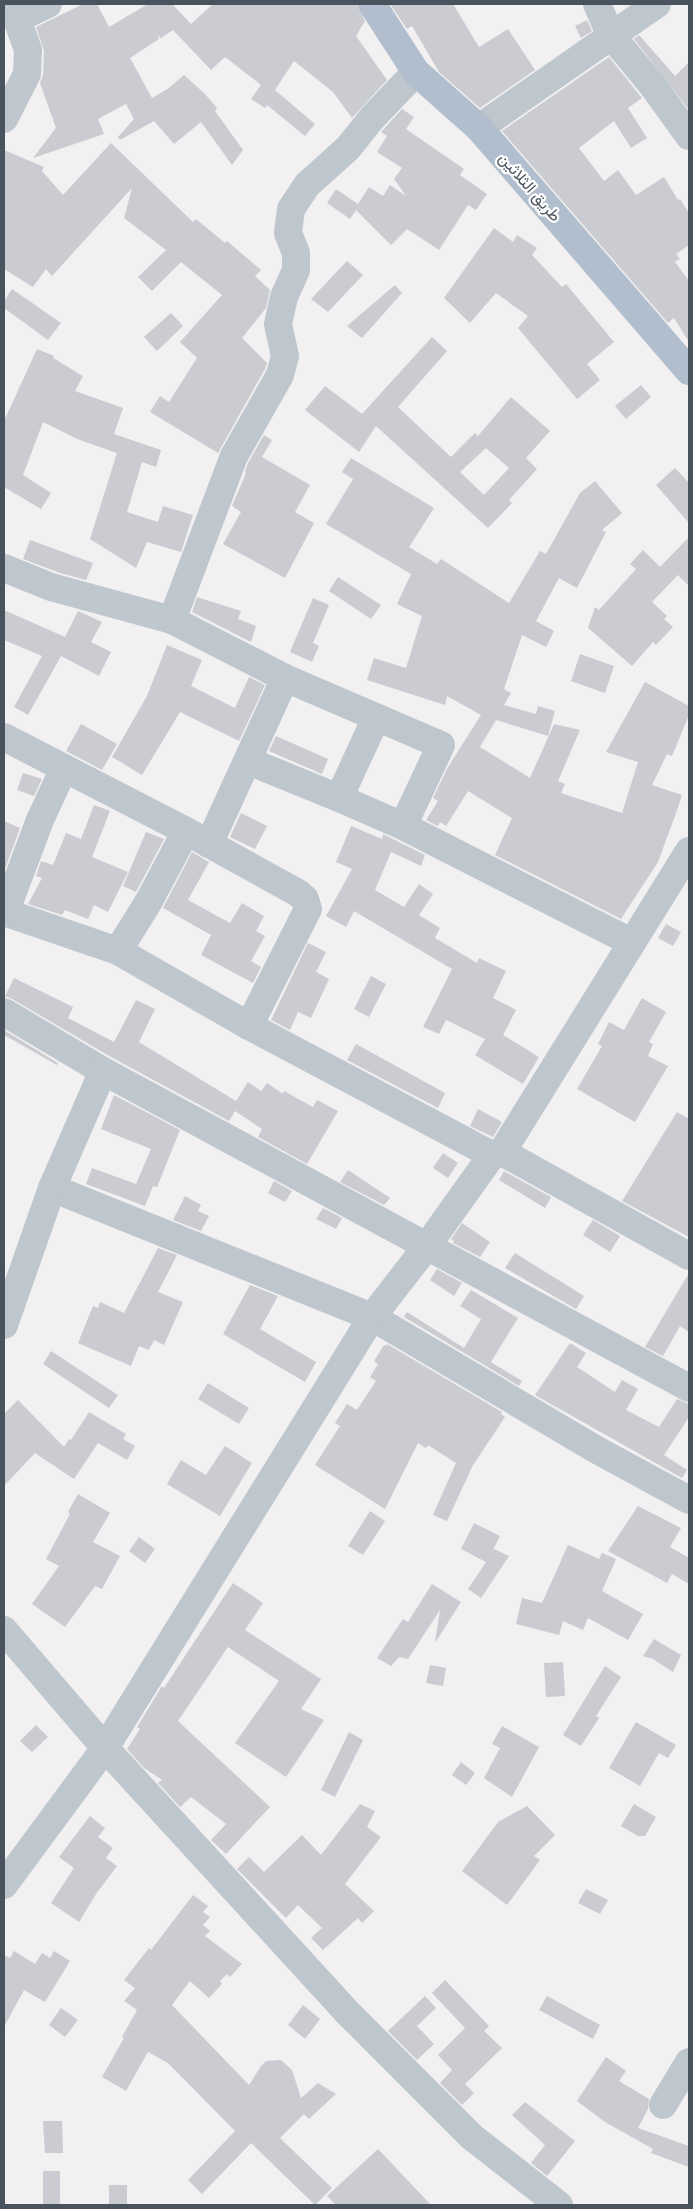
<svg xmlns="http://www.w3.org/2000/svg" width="693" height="2209" viewBox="0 0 693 2209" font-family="'Fira Sans',Vazirmatn,sans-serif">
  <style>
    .building { fill: #caccd2; fill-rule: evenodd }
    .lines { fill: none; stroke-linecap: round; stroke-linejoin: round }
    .minor { stroke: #bfc7ce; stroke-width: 28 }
    .major { stroke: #b1becd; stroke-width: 28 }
    .labels { text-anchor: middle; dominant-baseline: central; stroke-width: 4.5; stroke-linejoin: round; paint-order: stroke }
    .street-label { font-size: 16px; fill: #49535d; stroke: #fff }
  </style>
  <rect width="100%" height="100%" fill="#f2f0f0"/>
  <!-- building -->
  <g class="building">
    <path d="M83,4H97L109,27L148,4H172L191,24L213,4H357L365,21L356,36L387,80L352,118L333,92L294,61L275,90L315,124L305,136L267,105L265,108L251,99L261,85L225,57L211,70L173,30L161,38L157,35L159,39L130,58L152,98L169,88L184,75L205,94L217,108L215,111L243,150L232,165L201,122L174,144L154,121L120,140L118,137L134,119L126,104L98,119L104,134L33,158L56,128L40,83L43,75L44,51L36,27Z"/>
    <path d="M390,4H453L479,47L508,29L535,70L480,108L439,72L412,26L407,29Z"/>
    <path d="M587,20L592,31L581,38L575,26Z"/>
    <path d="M639,35L675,76L689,62V110L634,39Z"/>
    <path d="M609,57L642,98L628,108L647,138L631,148L614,121L579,148L604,181L618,170L636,195L664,177L678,200L680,199L689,213V245L676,254L680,259L675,262L689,281V342L674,318L668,323L502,131Z"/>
    <path d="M402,109L414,117L406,129L464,169L460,175L487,194L476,210L468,205L439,250L407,229L391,245L356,210L350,219L327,203L336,189L358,204L369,187L383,196L390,185L406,196L394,179L402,168L377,152L387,136L381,132Z"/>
    <path d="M111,143L193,222L196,219L225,243L227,241L261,270L255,276L270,290L266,308L242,338L267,363L265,369L218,453L150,412L160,396L169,402L197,358L180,342L222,295L181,262L152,291L138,277L166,250L124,218L132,188L52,276L46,269L33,287L4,269V150L44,167L42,171L63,195Z"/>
    <path d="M494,228L513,242L517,235L537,248L532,255L562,287L566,284L614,342L587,364L600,380L577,399L518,328L528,316L496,293L470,323L444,298Z"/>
    <path d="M347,261L363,275L328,312L311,299Z"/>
    <path d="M395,285L402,293L362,338L347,326Z"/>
    <path d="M12,289L61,323L48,340L4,308V301Z"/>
    <path d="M171,313L183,326L157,351L144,337Z"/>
    <path d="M432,337L447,351L398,407L451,457L475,433L478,436L511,397L550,431L526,458L537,469L509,500L512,503L488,528L376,426L359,452L305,410L325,386L362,414ZM486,448L509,468L484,495L460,472Z"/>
    <path d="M37,349L54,356L53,358L83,376L75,391L123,408L114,434L161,450L156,467L142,462L127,512L158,522L163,506L193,515L181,552L147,542L136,568L90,539L117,453L77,439L43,422L23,475L51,493L41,509L4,487V421Z"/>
    <path d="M641,385L651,397L626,419L615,406Z"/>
    <path d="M264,435L272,440L262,457L310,485L295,512L314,523L285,578L223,544L241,512L232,506L246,473L245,472L248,463Z"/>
    <path d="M351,458L434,508L409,547L437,564L441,559L509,603L540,551L546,554L580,493L595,481L622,513L602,530L606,532L577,588L559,578L536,621L554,631L546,647L522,635L504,689L511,693L504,705L536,714L538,706L555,711L548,736L496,720L480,747L530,778L554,724L580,730L558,781L565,784L561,793L622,813L638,762L606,752L645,682L689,706V715L672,756L667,754L652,785L682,795L676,813L658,862L621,919L495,855L512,818L468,791L446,826L440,822L438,826L426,820L438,801L433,798L448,767L481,715L447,696L445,705L367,680L374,658L406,668L422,616L397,604L411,574L326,524L353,479L342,472Z"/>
    <path d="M675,468L689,483V523L656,485Z"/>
    <path d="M689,537V586L678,575L652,602L667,616L664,619L673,627L656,645L653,642L632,666L588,628L595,607L599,610L636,569L630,564L643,550L660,567Z"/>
    <path d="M30,540L93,563L86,580L60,573L23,559Z"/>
    <path d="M338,577L381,605L371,619L329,591Z"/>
    <path d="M197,597L241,611L238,619L256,626L251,642L192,612Z"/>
    <path d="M313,598L329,605L313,643L319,646L312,662L290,652Z"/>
    <path d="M4,610L65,637L78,611L102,622L91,642L111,652L99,676L61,656L28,715L14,707L42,656L4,640Z"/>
    <path d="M167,645L202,660L191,686L235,708L249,677L265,685L239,741L180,712L142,775L112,757L147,696Z"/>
    <path d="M580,654L614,666L605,693L571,681Z"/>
    <path d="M81,724L117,744L102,770L66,751Z"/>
    <path d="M276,736L328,759L322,774L269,751Z"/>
    <path d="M23,773L42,779L34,796L17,790Z"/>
    <path d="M94,805L110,811L92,857L128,872L108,912L94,905L88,919L65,910L62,915L28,904L42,878L36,876L41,861L53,865L66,833L81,839Z"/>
    <path d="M241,813L267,826L255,849L230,837Z"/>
    <path d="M4,821L20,828L4,872Z"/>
    <path d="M351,826L382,839L383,834L425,855L421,866L391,852L375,890L404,907L419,884L433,894L419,915L440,928L435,938L477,963L479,958L506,971L493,998L516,1010L503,1035L539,1057L523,1084L475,1055L485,1039L446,1020L439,1034L423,1027L452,969L354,911L346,927L326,916L352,869L336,862Z"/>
    <path d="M146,832L164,839L136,892L123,886Z"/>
    <path d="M192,852L209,862L188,900L230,923L242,903L264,916L256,931L265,936L251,961L261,967L253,983L201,955L211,935L163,908Z"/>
    <path d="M666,924L681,932L673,946L658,938Z"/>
    <path d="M308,943L326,952L316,972L329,979L311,1018L298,1012L290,1030L271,1020Z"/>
    <path d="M371,976L386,984L369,1017L354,1009Z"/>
    <path d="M14,978L73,1007L68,1018L114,1042L136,1000L155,1009L139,1042L236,1101L248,1082L261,1091L267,1083L283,1094L284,1091L313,1107L317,1100L338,1111L307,1164L258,1137L262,1129L235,1111L229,1121L111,1057L12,999L5,996Z"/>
    <path d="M642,998L666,1012L649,1042L653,1044L648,1056L668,1066L635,1122L577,1089L602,1046L598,1044L609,1022L624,1030Z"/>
    <path d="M4,1030L58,1063L57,1065L4,1035Z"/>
    <path d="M356,1044L445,1093L438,1108L347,1060Z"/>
    <path d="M114,1095L180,1130L157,1187L153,1186L145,1206L86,1184L92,1168L136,1184L151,1149L101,1129Z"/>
    <path d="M478,1109L502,1122L493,1137L470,1126Z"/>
    <path d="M677,1112L689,1119V1237L622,1201Z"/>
    <path d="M443,1153L458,1163L448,1178L433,1168Z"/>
    <path d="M348,1170L390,1198L384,1205L340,1182Z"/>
    <path d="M504,1171L551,1197L545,1208L499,1180Z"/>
    <path d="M274,1181L292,1191L285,1202L268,1193Z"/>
    <path d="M185,1196L201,1205L198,1211L209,1216L201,1231L173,1220Z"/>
    <path d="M323,1208L342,1218L336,1229L316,1219Z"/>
    <path d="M593,1220L620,1236L610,1252L583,1235Z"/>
    <path d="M462,1223L490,1242L480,1257L453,1243L454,1241L451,1239Z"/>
    <path d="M158,1248L177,1255L158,1292L183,1302L164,1345L154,1340L149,1350L139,1346L131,1366L78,1343L93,1306L98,1308L100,1302L124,1313Z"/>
    <path d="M515,1253L584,1296L576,1309L505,1268Z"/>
    <path d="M437,1269L462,1283L454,1296L430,1280Z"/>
    <path d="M689,1273V1332L680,1326L663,1356L645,1347Z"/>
    <path d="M250,1285L278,1296L260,1329L316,1362L305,1382L223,1334Z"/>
    <path d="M471,1290L518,1318L491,1362L522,1381L519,1386L404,1317L407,1312L464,1348L481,1319L460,1306Z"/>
    <path d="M570,1343L586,1353L577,1367L615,1392L622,1380L638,1389L626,1410L659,1427L677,1399L689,1404V1417L664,1455L687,1470L682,1478L535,1395Z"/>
    <path d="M387,1344L502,1412L501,1414L505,1417L473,1465L447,1521L433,1515L456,1463L428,1445L426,1448L418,1443L385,1509L315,1465L340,1426L335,1423L347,1404L357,1410L376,1381L370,1377L378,1364L374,1361L384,1345L386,1346Z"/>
    <path d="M51,1351L118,1395L109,1408L43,1364Z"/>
    <path d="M208,1383L249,1408L239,1424L198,1399Z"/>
    <path d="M18,1400L64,1447L69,1439L71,1440L89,1412L126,1434L123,1439L135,1446L127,1460L98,1443L74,1479L35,1453L4,1486V1414Z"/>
    <path d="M225,1446L252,1463L220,1516L167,1484L181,1460L206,1475Z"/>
    <path d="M78,1494L110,1513L93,1542L120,1556L102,1589L95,1586L65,1627L32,1604L59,1566L46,1559L70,1514L68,1512Z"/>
    <path d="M638,1506L681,1528L670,1547L689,1558V1584L672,1574L667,1583L608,1551Z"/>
    <path d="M370,1511L385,1521L363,1555L348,1546Z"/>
    <path d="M474,1523L500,1536L491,1554L494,1549L509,1556L481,1598L468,1589L486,1562L461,1549Z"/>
    <path d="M139,1537L155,1549L145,1563L129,1551Z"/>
    <path d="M568,1545L599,1559L602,1553L616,1559L602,1591L643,1614L628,1640L588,1618L583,1630L563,1621L559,1635L516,1624L522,1598L542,1603Z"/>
    <path d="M233,1583L263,1603L245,1630L321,1679L301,1709L324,1720L286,1777L235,1743L279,1681L228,1647L178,1721L270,1807L226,1854L211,1840L226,1824L191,1797L180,1807L158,1783L162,1780L144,1768L127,1749L140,1729L137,1727L162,1686L164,1688Z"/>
    <path d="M432,1584L461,1602L435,1643L440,1610L408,1659L399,1657L391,1666L377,1658L403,1619L408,1622Z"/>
    <path d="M654,1639L681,1655L673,1672L653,1659L643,1656Z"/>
    <path d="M563,1662L565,1696L546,1697L544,1663Z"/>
    <path d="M430,1665L446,1668L443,1686L426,1683Z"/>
    <path d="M605,1666L621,1677L596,1716L599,1718L581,1746L563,1735Z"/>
    <path d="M636,1722L676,1745L668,1758L659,1753L640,1786L609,1768Z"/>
    <path d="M36,1725L48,1737L32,1752L20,1741Z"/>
    <path d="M502,1726L539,1747L512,1797L484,1778L500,1748L492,1744Z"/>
    <path d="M349,1732L363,1740L335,1797L321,1790Z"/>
    <path d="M461,1762L475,1773L466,1785L452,1775Z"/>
    <path d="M360,1804L375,1811L367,1827L381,1837L345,1884L374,1911L362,1923L358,1918L323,1950L311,1938L322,1928L298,1905L286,1918L237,1869L249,1857L264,1872L302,1835L321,1855Z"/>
    <path d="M634,1804L656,1817L645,1836H638L621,1826Z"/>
    <path d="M527,1806L555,1835L534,1856L540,1860L507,1905L462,1871L498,1822Z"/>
    <path d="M90,1816L105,1828L98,1837L113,1848L106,1858L117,1866L96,1894L79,1922L51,1903L74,1868L59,1857Z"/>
    <path d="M586,1889L608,1900L600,1914L578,1903Z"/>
    <path d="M193,1895L208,1906L203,1912L210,1917L203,1925L210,1931L205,1936L242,1964L230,1977L227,1974L220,1981L222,1984L209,1998L190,1981L172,2005L249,2085L261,2066L266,2061L281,2060L292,2070L301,2098L318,2083L336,2094L309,2119L304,2114L280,2138L332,2188L315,2205L251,2143L202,2194L188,2180L235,2131L168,2063L148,2052L126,2091L102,2077L124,2038L122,2037L137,2010L124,2001L135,1988L124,1980L149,1948L151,1950Z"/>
    <path d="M14,1951L35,1964L42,1953L50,1958L54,1951L70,1961L45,2002L24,1990L4,2027V1955L10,1958Z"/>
    <path d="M445,1980L489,2026L484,2031L502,2048L465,2084L474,2093L462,2105L440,2083L452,2070L438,2055L465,2028L432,1993Z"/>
    <path d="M425,1996L436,2008L417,2026L434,2044L417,2060L388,2031Z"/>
    <path d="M547,1996L600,2025L593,2039L539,2010Z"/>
    <path d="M303,2005L320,2019L305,2039L288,2025Z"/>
    <path d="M61,2008L78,2020L65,2037L49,2025Z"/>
    <path d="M606,2057L626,2071L619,2081L649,2099L648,2109L638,2128L689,2146V2167L651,2153L653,2149L605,2122L577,2101Z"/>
    <path d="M525,2102L575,2141L547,2176L531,2163L545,2145L512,2115Z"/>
    <path d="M43,2121H62L63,2153H45Z"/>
    <path d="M378,2149L431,2205H336L327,2196Z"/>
    <rect x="43" y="2171" width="17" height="34"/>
    <rect x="109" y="2185" width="18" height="20"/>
  </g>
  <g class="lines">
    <!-- minor -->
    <g class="minor">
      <path d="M597,4L610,34L653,86L689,136"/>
      <path d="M7,12L17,19L48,4"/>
      <path d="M4,119L27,74L28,50L17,19L22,4"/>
      <path d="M479,128L657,4"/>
      <path d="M4,568L51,587L172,620L285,678L441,745L403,826L631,942"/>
      <path d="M172,620L234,456L280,375L285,356L278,324L284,297L296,270V253L288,233L291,209L307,185L348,148L372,118L416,72"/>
      <path d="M4,737L186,831L298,893L305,899L308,909L249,1026"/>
      <path d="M248,761L339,798L376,718"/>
      <path d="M339,798L403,826"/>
      <path d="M209,844L285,678"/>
      <path d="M4,912L118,951L249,1026L492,1155"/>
      <path d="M5,913L40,820L64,768"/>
      <path d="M118,951L149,901L186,831"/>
      <path d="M4,1012L103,1071L689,1388"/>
      <path d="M502,1152L689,1256"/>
      <path d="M52,1188L372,1317L597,1450L689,1500"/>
      <path d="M4,1325L52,1188L103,1071"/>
      <path d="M4,1630L105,1748L347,2012L472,2137L559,2205"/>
      <path d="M4,1885L105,1748L372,1317L427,1246L492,1155L502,1152L689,851"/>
      <path d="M663,2105L689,2062"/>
    </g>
    <!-- major -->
    <path class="major" d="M372,4L416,72L479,128L689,371"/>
  </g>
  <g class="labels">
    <!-- street labels -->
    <g class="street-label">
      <text transform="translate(530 187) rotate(49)">طريق الثلاثين</text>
    </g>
  </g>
  <!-- border -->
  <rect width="693" height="2209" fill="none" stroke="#49535d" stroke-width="10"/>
</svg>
